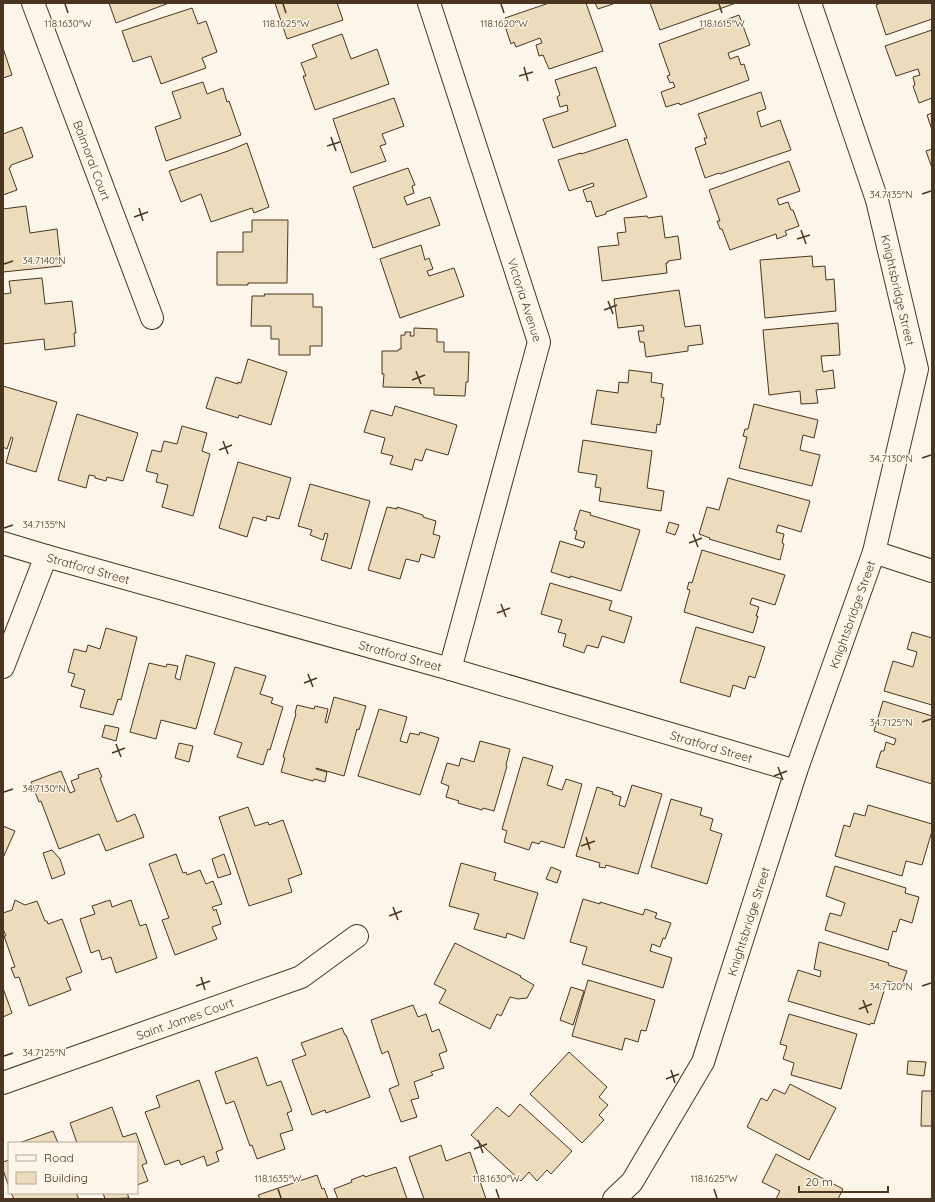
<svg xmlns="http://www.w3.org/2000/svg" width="935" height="1202" viewBox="0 0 935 1202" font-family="Quicksand,sans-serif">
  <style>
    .building { fill: #ecdcbc; stroke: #4a3520 }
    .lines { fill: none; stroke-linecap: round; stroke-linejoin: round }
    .street-casing { stroke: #4a3520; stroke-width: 24 }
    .street { stroke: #fbf6e9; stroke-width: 22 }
    .ticks { fill: none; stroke: #4a3520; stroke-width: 1.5 }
    .labels { text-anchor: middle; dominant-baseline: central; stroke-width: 3; stroke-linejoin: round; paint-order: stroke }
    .street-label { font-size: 12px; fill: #4a3520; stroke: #fbf6e9 }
    .ticks-label { font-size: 10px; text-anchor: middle; fill: #4a3520; stroke: #fbf6e9; stroke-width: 3; stroke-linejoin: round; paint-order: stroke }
  </style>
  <rect width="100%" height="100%" fill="#fbf6e9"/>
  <!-- building -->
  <g class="building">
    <path d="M109,3H169L116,23Z"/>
    <path d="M275,3H337L343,20L287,39Z"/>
    <path d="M549,3H586L603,51L549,69L543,55L539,56L536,45L542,43L540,38L516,47L514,42L511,44L504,23L507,22L505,18Z"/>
    <path d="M595,3H613V4L598,9Z"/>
    <path d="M650,3H736L660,30Z"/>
    <path d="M881,3H932V19L886,35L876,5Z"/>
    <path d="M192,8L198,24L206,21L217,52L202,58L206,68L161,84L151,56L133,62L122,31Z"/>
    <path d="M739,15L750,45L728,53L730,59L738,56L741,65L744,64L749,80L680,105L679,103L666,107L661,92L675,87L673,82L670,83L667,76L670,75L659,44Z"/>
    <path d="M932,30V98L919,103L913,86L915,85L913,77L920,75L918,69L896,76L885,46Z"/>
    <path d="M342,34L351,59L377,49L389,84L315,110L303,76H306L301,63L317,57L312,45Z"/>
    <path d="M3,48L12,75L3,78Z"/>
    <path d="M596,67L616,126L553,148L543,119L568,111L567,105L560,107L557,97L560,95L555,80Z"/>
    <path d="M203,82L207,94L223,88L227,102L229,101L241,135L166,161L155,127L181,118L172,92Z"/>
    <path d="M761,92L766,109L757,112L761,127L780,120L791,150L720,174L719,173L705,178L695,148L706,144L704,138H707L698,114Z"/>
    <path d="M394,98L404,126L382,134L386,144L380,146L386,161L351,173L333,119Z"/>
    <path d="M932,113V130L927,115Z"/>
    <path d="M22,127L33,157L11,165V167L9,168L17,190L3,195V134Z"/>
    <path d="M627,139L647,197L606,212V214L596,217L591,201L587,202L583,190L594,186L593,183L569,191L558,160L581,153V154Z"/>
    <path d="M247,143L269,207L254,213L252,208L211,222L201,194L181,202L169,171L228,151Z"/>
    <path d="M932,149V168L926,151Z"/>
    <path d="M789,161L800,191L777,199L779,205L788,202L791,210H793L799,226L785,231L787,235L777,239L776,234L730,250L722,229H720L717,221H720L709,190Z"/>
    <path d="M408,168L415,185L412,186L414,193L404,197L407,205L430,197L440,225L373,248L353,187Z"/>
    <path d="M26,206L30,233L57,229L61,266L3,272V209Z"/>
    <path d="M647,216L648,218L662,216L665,238L678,236L681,259L668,261V263H666L667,273L602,281L598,247L619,245L617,233L626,232L624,218Z"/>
    <path d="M252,220H288L287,283H248V285H217V252H243V232H252Z"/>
    <path d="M421,245L425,260L429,258L433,269L427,271L429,276L454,268L464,296L400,318L380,259Z"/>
    <path d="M812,256L813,267L825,266L826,280L834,279L836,311L765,318L760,260Z"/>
    <path d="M42,278L45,304L72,301L76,333H74L75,346L45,350L44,339L3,344V294L11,293L9,281Z"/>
    <path d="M679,290L685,327L700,325L703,344L688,346V351L646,357L644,342H640L638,331H644L643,325L618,328L614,299Z"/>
    <path d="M264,294H313V307H322V346H310V355H279V339H271V326H251L252,296H265Z"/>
    <path d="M838,323L840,355L821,356L823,372L833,370L835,388L816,390L818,403L801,404L800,391L769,395L763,330Z"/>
    <path d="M414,328L437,329V342H444V352H469L468,382H466L465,396L434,395V388L383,387L384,374H382V351H398L399,349H401V335H405V332H411L410,336H414Z"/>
    <path d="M248,359L287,372L271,425L239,415L238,418L206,408L216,377L238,384V382L241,383Z"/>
    <path d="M629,370L652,373L651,382L663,384L661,397L664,398L660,425L657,424L656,433L591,424L597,390L618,393L619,382L628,383Z"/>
    <path d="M3,386L57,402L36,472L6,463L13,438L11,437L7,449L3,447Z"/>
    <path d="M754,404L818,420L814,438L803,435L800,450L820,455L812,486L739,468L747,437L743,436L745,429H748Z"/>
    <path d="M395,406L457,425L448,455L426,449L422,461L415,459L412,470L390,464L393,456L381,453L385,438L364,432L371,410L392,416Z"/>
    <path d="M77,414L138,433L123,481L107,477L106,481L95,478V476L89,475L86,488L58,480Z"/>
    <path d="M182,426L207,433L202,451L210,454L193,516L162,507L168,485L156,482L158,474L146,471L152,450L161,452L164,441L177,444Z"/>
    <path d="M583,440L652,451L647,488L664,491L661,511L599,501L601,488L595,487L597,475L578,472Z"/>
    <path d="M238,462L291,478L279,519L267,516L266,521L253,517L247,537L219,528Z"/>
    <path d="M728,478L810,501L801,532L778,525L776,532L784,534L782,543L784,544L780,560L709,539L710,538L699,534L707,507L719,510Z"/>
    <path d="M310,484L370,501L351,569L321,560L328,534L325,533L323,540L310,535L312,530L298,526Z"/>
    <path d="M387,507L397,509V507L423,515V517L436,521L433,534L440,536L434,558L421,554L419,562L406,559L400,579L368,570Z"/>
    <path d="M580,510L591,513L590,515L640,530L621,591L570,576V578L551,572L560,541L583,548L585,542L575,539L577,531L574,530Z"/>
    <path d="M669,522L679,525L675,535L666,532Z"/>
    <path d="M702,550L785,575L775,605L752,598L750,604L759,607L756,616H758L753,633L684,612L690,590L687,589L689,582L692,583Z"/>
    <path d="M550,583L612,601L609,610L632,617L624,643L602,636L598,648L587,645L584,653L563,646L566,634L558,632L562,620L541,614Z"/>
    <path d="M696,627L765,647L755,678L749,676L745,689L733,685L730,697L680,682Z"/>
    <path d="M106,628L137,637L121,700L118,699L113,715L80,707L85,690L71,686L75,674L68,672L74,649L86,652L88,645L100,649Z"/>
    <path d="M912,632L932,638V705L884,691L893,661L913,667L917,652L907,649Z"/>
    <path d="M186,655L215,663L196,729L161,720L156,739L130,732L149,663L166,667L167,664L178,666L175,678L180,680Z"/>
    <path d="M235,667L266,676L260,694L273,698L271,703L283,707L270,750L268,749L263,765L237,757L242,743L214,734Z"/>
    <path d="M334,697L366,706L359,730L357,729L344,776L316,768V769L327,772L325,782L314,779L313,781L281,772L285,758L283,757L296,714L295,713L297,705L314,709L315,706L328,709L325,722L327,723Z"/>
    <path d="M883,701L932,716V784L876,767L881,751H884L886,742L894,745L896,739L874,731Z"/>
    <path d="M379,709L407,717L400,741L407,743L410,733L419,735L420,732L439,738L420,795L358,776Z"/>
    <path d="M105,725L119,728L116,741L102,737Z"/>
    <path d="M480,741L510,749L506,765L507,766L494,811L483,808L482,810L458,803L459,801L446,797L449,786L441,783L447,763L459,766L461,758L474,762Z"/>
    <path d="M179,743L193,746L189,762L175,758Z"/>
    <path d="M523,757L553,766L547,785L562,790L566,779L582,784L564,848L541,841L539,844L532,842L529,850L504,842L507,831L502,829Z"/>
    <path d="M98,768L102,777L100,778L117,822L135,814L144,837L106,851L99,834L59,849L41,801L39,802L31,782L61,771L70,793L75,791L71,781L79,778L78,775Z"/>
    <path d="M632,785L662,794L638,874L606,865L605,868L599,867L600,863L576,856L597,787L613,792L612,794L621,797L619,805L625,807Z"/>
    <path d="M671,799L702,808L700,815L713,819L710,830L722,834L707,884L651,867Z"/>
    <path d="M868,805L932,824V831L922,865L906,861L902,876L835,856L844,825L850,827L854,813L865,816Z"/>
    <path d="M248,807L255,826L268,822L269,825L283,820L302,874L288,879L292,892L249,906L219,817Z"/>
    <path d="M3,826L15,831L3,858Z"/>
    <path d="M52,850L60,859L65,874L52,879L43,853Z"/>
    <path d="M176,854L183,873L186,872L187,875L200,870L206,884L213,881L222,904L212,907L214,911L216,909L221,924L212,927L217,939L175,955L162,920L169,918L149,864Z"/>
    <path d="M224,854L231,874L218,878L212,859Z"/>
    <path d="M461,863L496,873L494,880L538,893L524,939L507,933L506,938L474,929L479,914L449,906Z"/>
    <path d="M835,866L906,888L905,893L919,897L912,923L900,919L896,932L893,931L888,950L825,930L830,913L841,916L845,903L826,896Z"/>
    <path d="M551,867L561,871L557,883L546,879Z"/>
    <path d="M583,899L600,904V902L643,915L645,909L657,913L655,918L671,923L665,939L663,938L660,947L652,944L650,951L672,958L663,988L582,964L587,947L570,942Z"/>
    <path d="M15,900L25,905L37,901L45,921H47L48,924L62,919L82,972L66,978L71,990L29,1006L19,977L15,978L11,968L15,967L4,936H6L3,929V913L12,910Z"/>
    <path d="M110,900L112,907L131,900L140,926L146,924L157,958L116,973L111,957L102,960L99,950L91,953L80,919L95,914L92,906Z"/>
    <path d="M819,942L889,963L888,965L907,971L902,985L887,981L874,1024L871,1023L870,1025L788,1001L798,970L820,977L821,971L814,969Z"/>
    <path d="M455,943L521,976L520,977L534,985L527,998L518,999L510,997L501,1016L497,1014L490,1029L439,1003L446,990L434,984Z"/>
    <path d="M588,980L655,1000L646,1031L641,1030L638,1042L625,1038L622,1050L572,1036Z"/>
    <path d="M571,987L584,991L573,1025L560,1020Z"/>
    <path d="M3,988L12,1013L3,1017Z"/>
    <path d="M413,1005L418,1017L426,1014L432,1032L439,1029L447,1051L439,1054L444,1068L431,1072L433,1075L414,1082L419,1098L411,1100L417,1117L401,1122L389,1089L399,1085L388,1051L382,1054L371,1020Z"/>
    <path d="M789,1014L857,1034L841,1089L791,1075L794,1063L783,1059L787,1046L780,1044Z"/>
    <path d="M342,1028L345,1035H346L370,1097L326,1113L325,1110L312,1115L292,1060L306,1055L301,1043Z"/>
    <path d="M569,1052L607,1087L599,1097L608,1105L599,1115L604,1120L582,1143L530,1094Z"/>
    <path d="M257,1057L267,1086L281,1081L292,1111L287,1113L293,1130L280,1134L285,1149L257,1159L252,1145L250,1146L234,1101L226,1104L215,1072Z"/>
    <path d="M908,1061L926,1062L924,1076L907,1074Z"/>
    <path d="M199,1080L223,1149L216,1152L219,1161L207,1166L204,1156L181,1165L179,1160L165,1165L145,1112L160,1107L156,1096Z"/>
    <path d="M790,1084L836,1108L809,1160L747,1127L761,1098L767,1101L774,1089L785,1094Z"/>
    <path d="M922,1091H932V1126H921Z"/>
    <path d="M520,1104L572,1151L551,1174L547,1170L537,1181L529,1172L521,1181L471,1135L497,1107L509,1117Z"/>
    <path d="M112,1107L123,1137L136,1133L147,1163L142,1165L148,1181L137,1185V1143H77L70,1123Z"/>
    <path d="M53,1131L58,1143H19Z"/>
    <path d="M441,1145L446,1161L470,1152L486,1199H424L409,1157Z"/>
    <path d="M776,1154L843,1189L838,1199H776L780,1191L762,1182Z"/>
    <path d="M9,1160V1187L3,1170V1162Z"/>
    <path d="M396,1167L407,1199H338L334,1189L352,1182L351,1180L364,1175L365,1177Z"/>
    <path d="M317,1175L322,1189L324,1188L328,1199H260L258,1195Z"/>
    <path d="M11,1193H76L79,1199H14Z"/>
    <path d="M103,1193H127L129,1198L105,1199Z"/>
  </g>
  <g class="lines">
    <!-- street casing -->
    <g class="street-casing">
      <g id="street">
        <path id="s1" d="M33,3L152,318"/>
        <path id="s2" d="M429,3L539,342L450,669"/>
        <path id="s3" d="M3,543L46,556L450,669L796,771"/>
        <path d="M874,552L932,571"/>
        <path d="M3,667L46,556"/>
        <path id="s4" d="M3,1083L301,977L357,936"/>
        <path id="s5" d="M614,1199L632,1182L703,1062L796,771L874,552L917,369L877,200L810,3"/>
      </g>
    </g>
    <!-- street -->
    <use href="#street" class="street"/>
  </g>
  <!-- ticks -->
  <path class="ticks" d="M65,4L68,13M283,4L286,13M501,4L504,13M719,4L722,13M524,67L528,81M519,76L533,72M331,137L336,151M327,146L340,142M922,194L931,191M139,208L143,221M134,217L148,212M801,230L806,244M797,239L810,235M4,264L13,261M608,301L613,314M604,310L617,305M416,371L421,384M412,380L425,375M223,441L228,454M219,450L232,445M922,458L931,455M4,528L13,525M693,534L698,547M689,543L702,538M501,604L506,617M497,613L510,608M308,674L313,687M304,683L317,678M922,722L931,719M116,744L121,757M112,753L125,748M778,767L783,780M774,776L787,771M4,792L13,789M586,837L590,850M581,846L595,841M393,907L398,920M389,916L402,911M201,977L205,990M196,986L210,981M922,986L931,983M863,1000L868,1013M859,1009L872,1004M4,1056L13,1053M671,1070L675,1083M666,1079L679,1074M478,1140L483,1153M474,1149L487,1144M278,1189L281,1198M496,1189L499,1198M714,1189L717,1198"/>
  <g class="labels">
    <!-- street labels -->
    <g class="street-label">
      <text stroke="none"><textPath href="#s1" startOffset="168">Balmoral Court</textPath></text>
      <text transform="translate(898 290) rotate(77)">Knightsbridge Street</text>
      <text stroke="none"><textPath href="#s2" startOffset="312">Victoria Avenue</textPath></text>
      <text stroke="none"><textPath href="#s3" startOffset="89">Stratford Street</textPath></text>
      <text stroke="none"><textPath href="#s5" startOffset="636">Knightsbridge Street</textPath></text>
      <text stroke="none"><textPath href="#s3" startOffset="413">Stratford Street</textPath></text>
      <text stroke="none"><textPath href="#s3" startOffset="737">Stratford Street</textPath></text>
      <text stroke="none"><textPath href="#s5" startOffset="312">Knightsbridge Street</textPath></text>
      <text stroke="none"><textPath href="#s4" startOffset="193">Saint James Court</textPath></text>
    </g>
  </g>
  <g class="ticks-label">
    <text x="68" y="27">118.1630°W</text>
    <text x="286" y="27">118.1625°W</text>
    <text x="504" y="27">118.1620°W</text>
    <text x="722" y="27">118.1615°W</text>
    <text x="891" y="198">34.7135°N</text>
    <text x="44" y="264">34.7140°N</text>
    <text x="891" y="462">34.7130°N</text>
    <text x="44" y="528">34.7135°N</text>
    <text x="891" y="726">34.7125°N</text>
    <text x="44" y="792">34.7130°N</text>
    <text x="891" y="990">34.7120°N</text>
    <text x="44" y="1056">34.7125°N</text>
    <text x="278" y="1182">118.1635°W</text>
    <text x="496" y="1182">118.1630°W</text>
    <text x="714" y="1182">118.1625°W</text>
  </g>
  <!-- border -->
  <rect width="935" height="1202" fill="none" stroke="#4a3520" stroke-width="8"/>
  <!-- legend -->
  <rect x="8" y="1142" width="130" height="52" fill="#fbf6e9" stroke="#b4a999"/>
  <rect x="16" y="1155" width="20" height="6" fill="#fbf6e9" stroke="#b4a999"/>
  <text x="44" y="1162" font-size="12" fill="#4a3520">Road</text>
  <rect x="16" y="1172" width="20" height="12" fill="#ecdcbc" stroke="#b4a999"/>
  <text x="44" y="1182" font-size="12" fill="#4a3520">Building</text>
  <!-- scale -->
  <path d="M799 1186v6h89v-6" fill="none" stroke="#4a3520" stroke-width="2"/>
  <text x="805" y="1186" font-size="12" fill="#4a3520" stroke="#fbf6e9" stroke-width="3" paint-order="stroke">20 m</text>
</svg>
